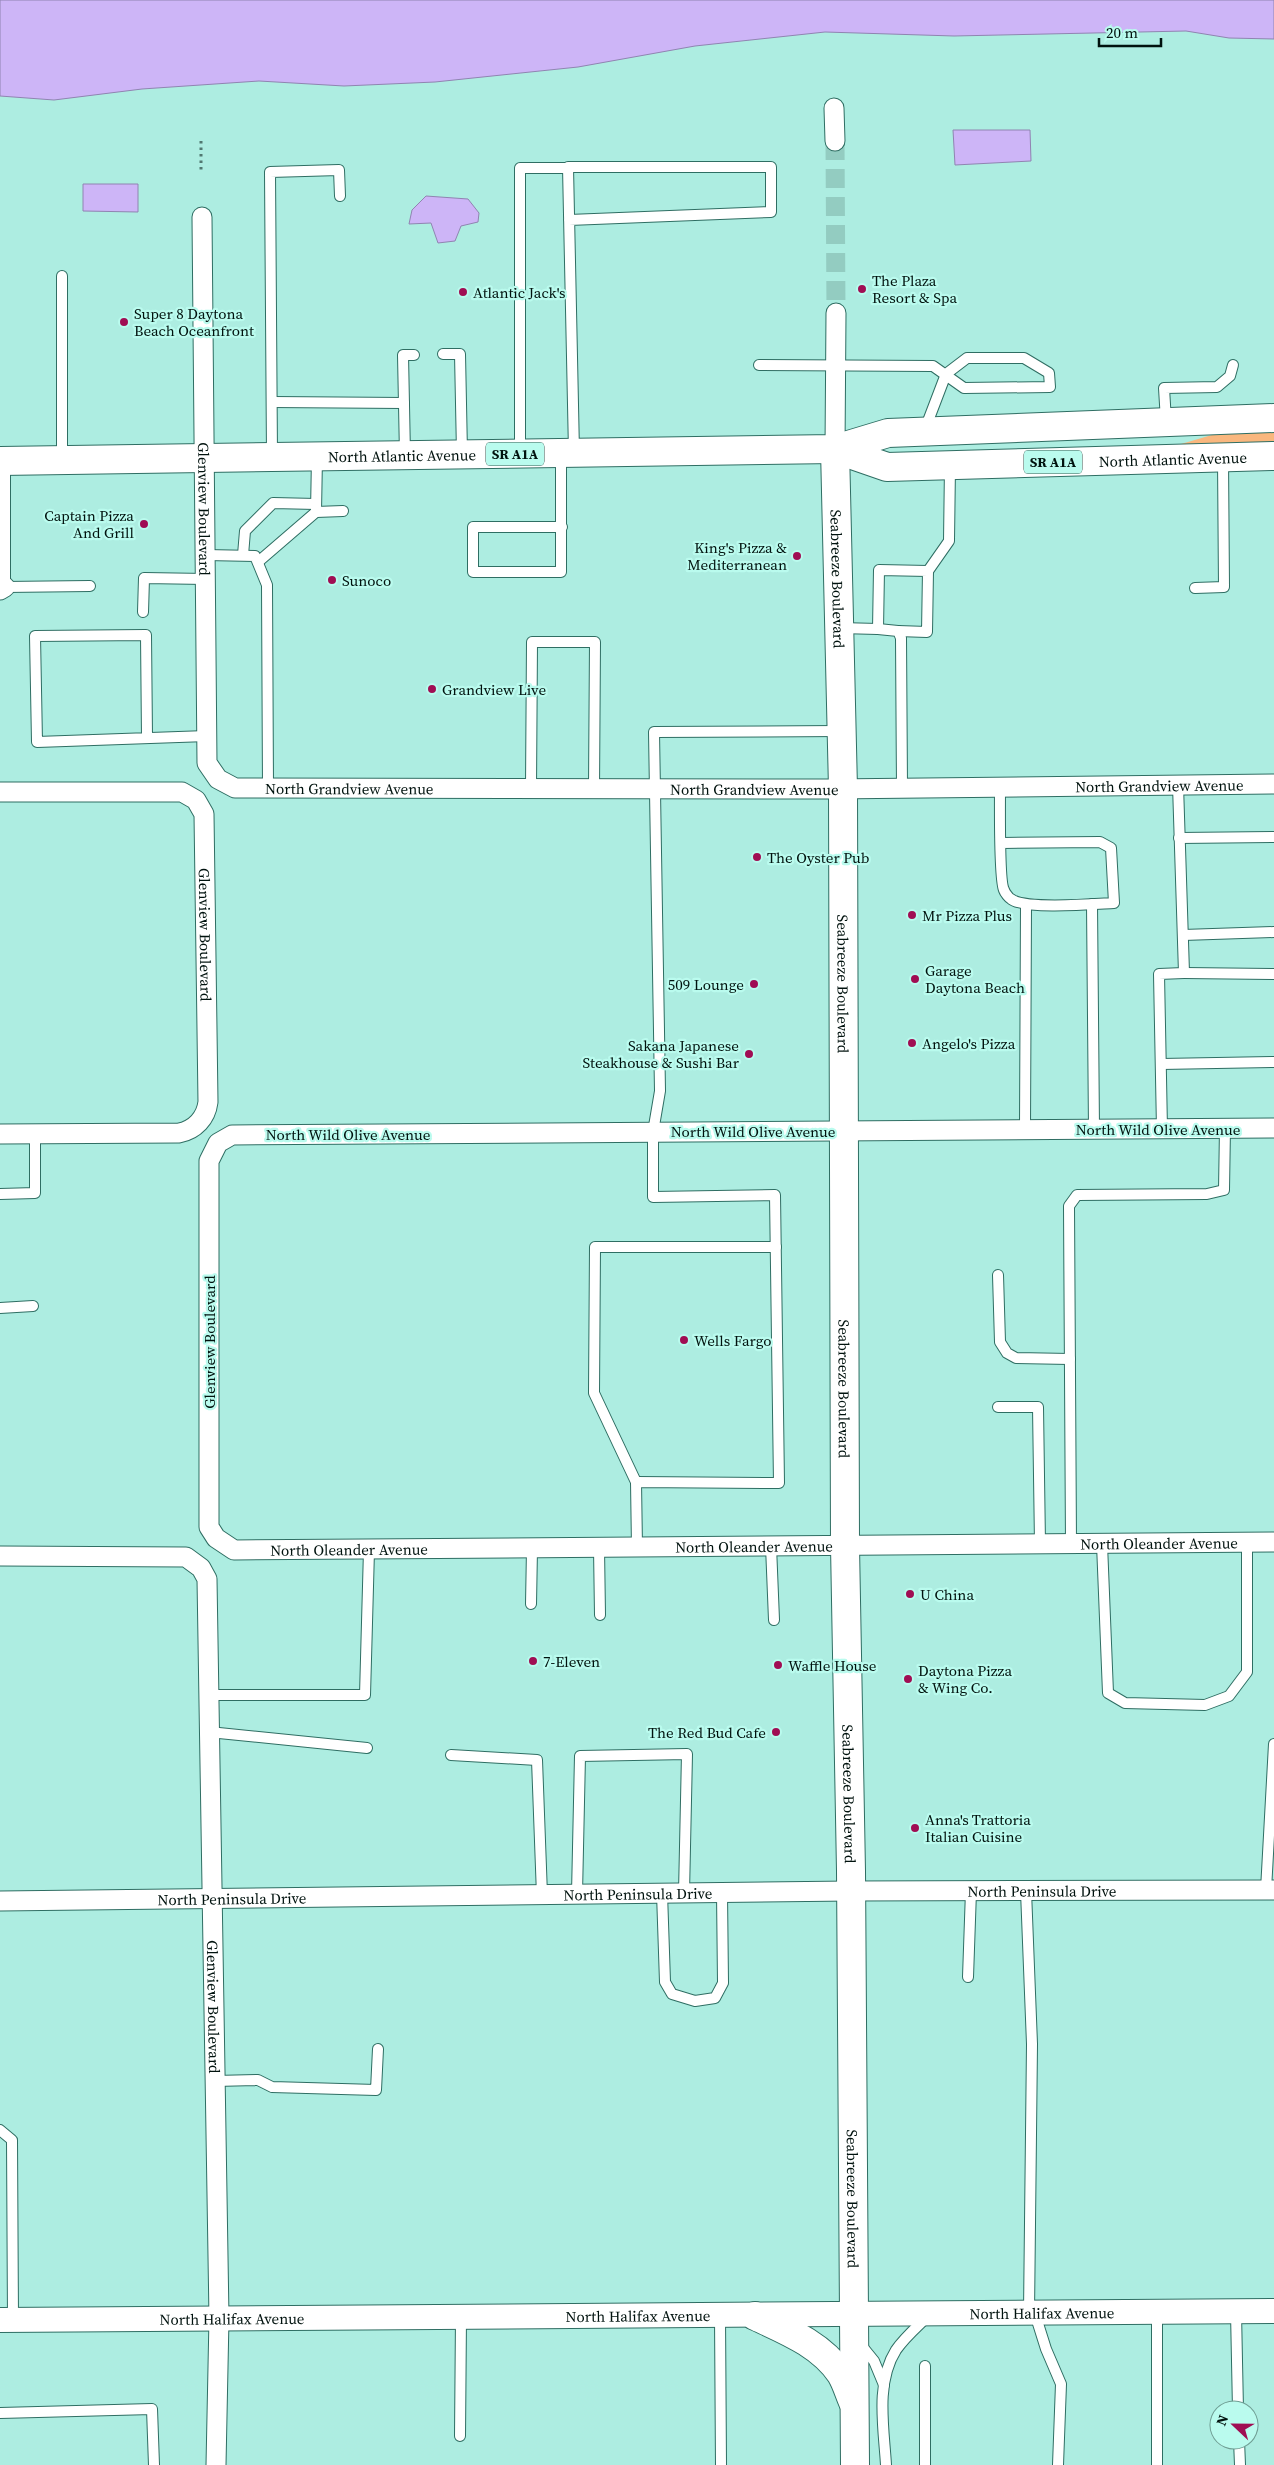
<svg xmlns="http://www.w3.org/2000/svg" width="1274" height="2465" viewBox="0 0 1274 2465" font-family="'Source Serif 4',serif">
  <style>
    .green { fill: #f9b77e }
    .water { fill: #cdb5f7; stroke: #9084b1 }
    .lines { fill: none; stroke-linecap: round; stroke-linejoin: round }
    .minor-tunnel { stroke: #93ccc1; stroke-width: 19; stroke-dasharray: 19 9; stroke-linecap: butt }
    .service-casing { stroke: #2f6e63; stroke-width: 12 }
    .minor-casing { stroke: #2f6e63; stroke-width: 21 }
    .tertiary-casing { stroke: #2f6e63; stroke-width: 26 }
    .secondary-casing { stroke: #2f6e63; stroke-width: 30 }
    .primary-casing { stroke: #2f6e63; stroke-width: 30 }
    .path { stroke: #507870; stroke-width: 3; stroke-dasharray: 2.5 4; stroke-linecap: butt }
    .service { stroke: #fff; stroke-width: 10 }
    .minor { stroke: #fff; stroke-width: 19 }
    .tertiary { stroke: #fff; stroke-width: 24 }
    .secondary { stroke: #fff; stroke-width: 28 }
    .primary { stroke: #fff; stroke-width: 28 }
    .poi-dot { fill: #a00d53; stroke: #bafbee; stroke-width: 2 }
    .labels { text-anchor: middle; dominant-baseline: central; stroke-width: 4.5; stroke-linejoin: round; paint-order: stroke }
    .shield { fill: #bafbee; stroke: #385851; stroke-width: 1 }
    .shield-label { font-size: 14px; font-weight: bold; fill: #00120e }
    .poi-label { font-size: 15px; fill: #00120e; stroke: #bafbee; text-anchor: start }
    .street-label { font-size: 15px; fill: #00120e; stroke: #bafbee }
  </style>
  <rect width="100%" height="100%" fill="#adede1"/>
  <!-- green -->
  <path class="green" d="M1274,429V443L1181,446V444L1229,430Z"/>
  <!-- water -->
  <g class="water">
    <path d="M0,0H1274V39L1229,38L1186,31L954,36L825,32L695,46L578,67L435,82L344,86L259,81L142,89L54,100L0,96Z"/>
    <path d="M953,130H1030L1031,161L955,165Z"/>
    <path d="M83,184H138V212L83,211Z"/>
    <path d="M426,196L468,199L479,213L478,222L461,226L455,241L438,243L431,223L409,224L412,210Z"/>
  </g>
  <g class="lines">
    <!-- minor-tunnel -->
    <path class="minor-tunnel" d="M835,141L836,313"/>
    <!-- service casing -->
    <g class="service-casing">
      <g id="service">
        <path d="M569,220L771,212V167H568L574,452"/>
        <path d="M62,276V460"/>
        <path d="M443,354H460L462,453"/>
        <path d="M759,365L933,366L964,388L1050,387L1049,373L1024,358H967L946,374L925,429"/>
        <path d="M272,402L404,403"/>
        <path d="M1166,421L1164,388L1217,387L1230,376L1233,365"/>
        <path d="M520,452V168H568"/>
        <path d="M561,454V572H473V527H562"/>
        <path d="M405,455L403,355H414"/>
        <path d="M272,456L270,172L339,170L340,196"/>
        <path d="M5,463V587L90,586"/>
        <path d="M316,512L343,511"/>
        <path d="M206,555L255,556L267,585L268,788"/>
        <path d="M243,555L245,531L273,503L316,504"/>
        <path d="M258,562L316,512L317,457"/>
        <path d="M928,571L949,541L950,466"/>
        <path d="M1195,588L1224,587L1223,459"/>
        <path d="M143,612L144,578L206,579"/>
        <path d="M840,628L878,629L898,631L901,638L902,788"/>
        <path d="M878,629L879,570L928,571L927,632L898,631"/>
        <path d="M147,737L146,635L35,636L37,742L207,736"/>
        <path d="M1000,787C1000,804 999,881 1004,890C1005,893 1009,898 1011,899C1025,910 1094,904 1114,903L1111,848L1100,842L1002,843"/>
        <path d="M531,788L532,642H595L594,789"/>
        <path d="M1179,838L1274,837"/>
        <path d="M1092,904L1094,1129"/>
        <path d="M1183,935L1274,932"/>
        <path d="M1184,973L1274,974"/>
        <path d="M1161,1064L1274,1062"/>
        <path d="M1025,1129L1026,905"/>
        <path d="M1162,1129L1159,974L1184,973L1178,785"/>
        <path d="M0,1194L35,1193V1134"/>
        <path d="M998,1275L1000,1342L1007,1353L1016,1358L1070,1359"/>
        <path d="M0,1308L33,1306"/>
        <path d="M998,1407H1038L1040,1544"/>
        <path d="M636,1482L594,1393L595,1247H776"/>
        <path d="M1071,1544L1069,1206L1077,1195L1207,1194L1224,1190L1225,1128"/>
        <path d="M1102,1544L1108,1693L1125,1703L1205,1705L1229,1696L1247,1672V1542"/>
        <path d="M771,1546L774,1620"/>
        <path d="M637,1547L636,1482L779,1483L775,1195L653,1197V1132L660,1091L654,732L840,731"/>
        <path d="M599,1548L600,1615"/>
        <path d="M531,1604L532,1549"/>
        <path d="M209,1695H365L369,1550"/>
        <path d="M209,1732L367,1748"/>
        <path d="M451,1755L537,1760L542,1895"/>
        <path d="M1266,1890L1274,1744"/>
        <path d="M1026,1891L1032,2044L1029,2313"/>
        <path d="M662,1893L665,1982L672,1994L695,2001L715,1998L723,1983L722,1893"/>
        <path d="M577,1894L580,1756L687,1754L684,1893"/>
        <path d="M968,1977L971,1891"/>
        <path d="M215,2081L258,2080L272,2087L376,2090L378,2049"/>
        <path d="M0,2130L12,2140L13,2320"/>
        <path d="M1236,2312L1238,2410"/>
        <path d="M1035,2314L1046,2349L1061,2384L1058,2465"/>
        <path d="M720,2316L721,2465"/>
        <path d="M861,2345L874,2361L884,2385"/>
        <path d="M925,2366V2465"/>
        <path d="M0,2413L152,2409L154,2465"/>
        <path d="M460,2436L461,2317"/>
        <path d="M1239,2440L1240,2465"/>
        <path d="M886,2465C884,2429 875,2383 896,2350C905,2337 917,2327 928,2316"/>
        <path d="M1157,2465V2312"/>
      </g>
    </g>
    <!-- minor casing -->
    <g class="minor-casing">
      <g id="minor">
        <path d="M834,108L835,141"/>
        <path id="s1" d="M202,217L207,763L218,779L235,788L831,789L1274,784"/>
        <path d="M835,449L836,313"/>
        <path d="M0,590L5,587"/>
        <path id="s2" d="M0,792H182L196,800L204,814L208,1102C206,1118 195,1130 179,1133L0,1134"/>
        <path id="s3" d="M1274,1128L232,1135L218,1143L209,1161V1527L216,1538L234,1550L1274,1542"/>
        <path id="s4" d="M0,1556L186,1557L201,1568L207,1579L219,2318L216,2465"/>
        <path id="s5" d="M0,1901L851,1891L1274,1890"/>
      </g>
    </g>
    <!-- tertiary casing -->
    <g class="tertiary-casing">
      <g id="tertiary">
        <path id="s6" d="M0,2320L1274,2311"/>
      </g>
    </g>
    <!-- secondary casing -->
    <g class="secondary-casing">
      <g id="secondary">
        <path id="s7" d="M835,449L843,789L845,1546L851,1871L855,2465"/>
        <path d="M755,2316C785,2330 821,2344 841,2374C846,2382 849,2393 853,2402"/>
      </g>
    </g>
    <!-- primary casing -->
    <g class="primary-casing">
      <g id="primary">
        <path id="s8" d="M835,449L887,467L1274,456"/>
        <path id="s9" d="M0,461L835,449L888,433L1274,418"/>
      </g>
    </g>
    <!-- path -->
    <path class="path" d="M201,141V171"/>
    <!-- service -->
    <use href="#service" class="service"/>
    <!-- minor -->
    <use href="#minor" class="minor"/>
    <!-- tertiary -->
    <use href="#tertiary" class="tertiary"/>
    <!-- secondary -->
    <use href="#secondary" class="secondary"/>
    <!-- primary -->
    <use href="#primary" class="primary"/>
  </g>
  <!-- markers -->
  <g class="poi-dot">
    <circle cx="862" cy="289" r="5"/>
    <circle cx="463" cy="292" r="5"/>
    <circle cx="124" cy="322" r="5"/>
    <circle cx="144" cy="524" r="5"/>
    <circle cx="797" cy="556" r="5"/>
    <circle cx="332" cy="580" r="5"/>
    <circle cx="432" cy="689" r="5"/>
    <circle cx="757" cy="857" r="5"/>
    <circle cx="912" cy="915" r="5"/>
    <circle cx="915" cy="979" r="5"/>
    <circle cx="754" cy="984" r="5"/>
    <circle cx="912" cy="1043" r="5"/>
    <circle cx="749" cy="1054" r="5"/>
    <circle cx="684" cy="1340" r="5"/>
    <circle cx="910" cy="1594" r="5"/>
    <circle cx="533" cy="1661" r="5"/>
    <circle cx="778" cy="1665" r="5"/>
    <circle cx="908" cy="1679" r="5"/>
    <circle cx="776" cy="1732" r="5"/>
    <circle cx="915" cy="1828" r="5"/>
  </g>
  <g class="labels">
    <!-- shield labels -->
    <g class="shield">
      <rect x="486" y="442.5" width="58" height="23" rx="4"/>
      <rect x="1024" y="450.5" width="58" height="23" rx="4"/>
    </g>
    <g class="shield-label">
      <text x="515" y="454">SR A1A</text>
      <text x="1053" y="462">SR A1A</text>
    </g>
    <!-- poi labels -->
    <g class="poi-label">
      <text x="872" y="280">The Plaza<tspan x="872" dy="17">Resort &amp; Spa</tspan></text>
      <text x="473" y="292">Atlantic Jack's</text>
      <text x="134" y="313">Super 8 Daytona<tspan x="134" dy="17">Beach Oceanfront</tspan></text>
      <text x="134" y="515" text-anchor="end">Captain Pizza<tspan x="134" dy="17">And Grill</tspan></text>
      <text x="787" y="547" text-anchor="end">King's Pizza &amp;<tspan x="787" dy="17">Mediterranean</tspan></text>
      <text x="342" y="580">Sunoco</text>
      <text x="442" y="689">Grandview Live</text>
      <text x="767" y="857">The Oyster Pub</text>
      <text x="922" y="915">Mr Pizza Plus</text>
      <text x="925" y="970">Garage<tspan x="925" dy="17">Daytona Beach</tspan></text>
      <text x="744" y="984" text-anchor="end">509 Lounge</text>
      <text x="922" y="1043">Angelo's Pizza</text>
      <text x="739" y="1045" text-anchor="end">Sakana Japanese<tspan x="739" dy="17">Steakhouse &amp; Sushi Bar</tspan></text>
      <text x="694" y="1340">Wells Fargo</text>
      <text x="920" y="1594">U China</text>
      <text x="543" y="1661">7-Eleven</text>
      <text x="788" y="1665">Waffle House</text>
      <text x="918" y="1670">Daytona Pizza<tspan x="918" dy="17">&amp; Wing Co.</tspan></text>
      <text x="766" y="1732" text-anchor="end">The Red Bud Cafe</text>
      <text x="925" y="1819">Anna's Trattoria<tspan x="925" dy="17">Italian Cuisine</tspan></text>
    </g>
    <!-- street labels -->
    <g class="street-label">
      <text stroke="none"><textPath href="#s9" startOffset="402">North Atlantic Avenue</textPath></text>
      <text stroke="none"><textPath href="#s8" startOffset="341">North Atlantic Avenue</textPath></text>
      <text stroke="none"><textPath href="#s1" startOffset="292">Glenview Boulevard</textPath></text>
      <text stroke="none"><textPath href="#s7" startOffset="130">Seabreeze Boulevard</textPath></text>
      <text stroke="none"><textPath href="#s1" startOffset="1509">North Grandview Avenue</textPath></text>
      <text stroke="none"><textPath href="#s1" startOffset="699">North Grandview Avenue</textPath></text>
      <text stroke="none"><textPath href="#s1" startOffset="1104">North Grandview Avenue</textPath></text>
      <text stroke="none"><textPath href="#s2" startOffset="335">Glenview Boulevard</textPath></text>
      <text stroke="none"><textPath href="#s7" startOffset="535">Seabreeze Boulevard</textPath></text>
      <text x="1158" y="1129">North Wild Olive Avenue</text>
      <text x="753" y="1131">North Wild Olive Avenue</text>
      <text x="348" y="1134">North Wild Olive Avenue</text>
      <text transform="translate(209 1342) rotate(-90)">Glenview Boulevard</text>
      <text stroke="none"><textPath href="#s7" startOffset="940">Seabreeze Boulevard</textPath></text>
      <text stroke="none"><textPath href="#s3" startOffset="2404">North Oleander Avenue</textPath></text>
      <text stroke="none"><textPath href="#s3" startOffset="1999">North Oleander Avenue</textPath></text>
      <text stroke="none"><textPath href="#s3" startOffset="1594">North Oleander Avenue</textPath></text>
      <text stroke="none"><textPath href="#s7" startOffset="1345">Seabreeze Boulevard</textPath></text>
      <text stroke="none"><textPath href="#s5" startOffset="1042">North Peninsula Drive</textPath></text>
      <text stroke="none"><textPath href="#s5" startOffset="638">North Peninsula Drive</textPath></text>
      <text stroke="none"><textPath href="#s5" startOffset="232">North Peninsula Drive</textPath></text>
      <text stroke="none"><textPath href="#s4" startOffset="645">Glenview Boulevard</textPath></text>
      <text stroke="none"><textPath href="#s7" startOffset="1750">Seabreeze Boulevard</textPath></text>
      <text stroke="none"><textPath href="#s6" startOffset="1042">North Halifax Avenue</textPath></text>
      <text stroke="none"><textPath href="#s6" startOffset="638">North Halifax Avenue</textPath></text>
      <text stroke="none"><textPath href="#s6" startOffset="232">North Halifax Avenue</textPath></text>
    </g>
  </g>
  <!-- north arrow -->
  <g transform="translate(1234 2425) rotate(292)"><circle r="24" fill="#bafbee" stroke="#709e94"/>
  <path d="M0-4L9 19L0 12L-9 19Z" fill="#a00d53"/>
  <text y="-8" font-size="14" font-weight="bold" text-anchor="middle" fill="#00120e">N</text>
  </g>
  <!-- scale -->
  <path d="M1099 38v8h62v-8" fill="none" stroke="#00120e" stroke-width="2.5"/>
  <text x="1106" y="38" font-size="15" fill="#00120e" stroke="#bafbee" stroke-width="4" paint-order="stroke">20 m</text>
</svg>
